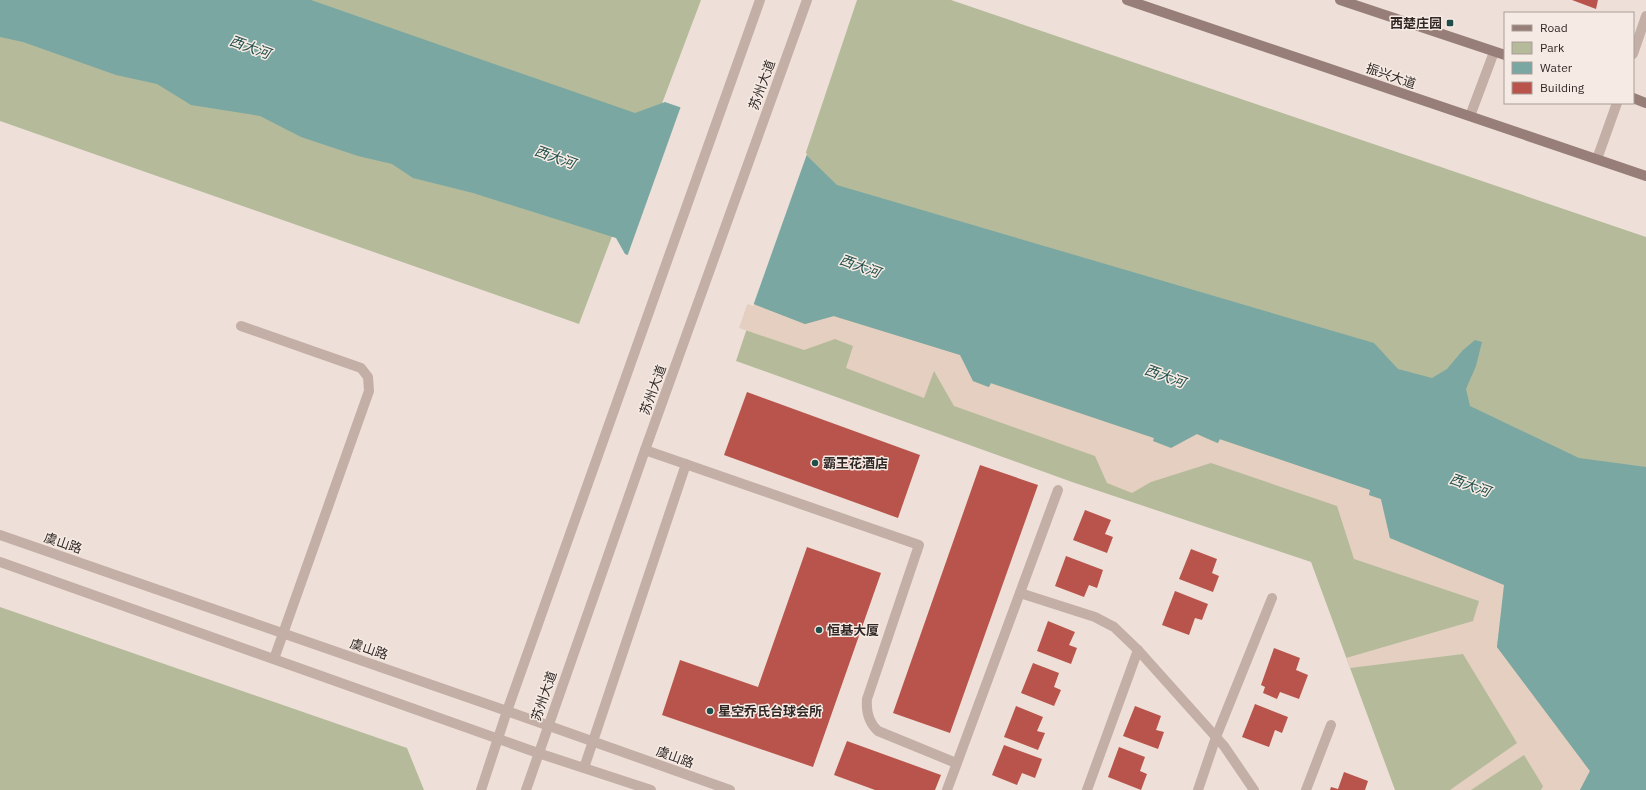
<svg xmlns="http://www.w3.org/2000/svg" width="1646" height="790" viewBox="0 0 1646 790" font-family="'IBM Plex Sans','Noto Sans SC',sans-serif">
  <style>
    .green { fill: #b5bb9a }
    .plaza { fill: #e4cfc1 }
    .water { fill: #7aa7a2 }
    .pier { fill: #eee0d8 }
    .building { fill: #b8544b }
    .lines { fill: none; stroke-linecap: round; stroke-linejoin: round }
    .service { stroke: #c4afa6; stroke-width: 10 }
    .minor { stroke: #c4afa6; stroke-width: 10 }
    .tertiary { stroke: #c4afa6; stroke-width: 10 }
    .secondary { stroke: #977e78; stroke-width: 10 }
    .poi-dot { fill: #204e49; stroke: #f6ebe4; stroke-width: 1.5 }
    .labels { text-anchor: middle; dominant-baseline: central; stroke-width: 3; stroke-linejoin: round; paint-order: stroke }
    .poi-label { font-size: 13px; font-weight: bold; fill: #312826; stroke: #f6ebe4; text-anchor: start }
    .street-label { font-size: 13px; fill: #312826; stroke: #f6ebe4 }
    .water-label { font-size: 14px; font-style: italic; fill: #204e49; stroke: #f6ebe4 }
  </style>
  <rect width="100%" height="100%" fill="#eee0d8"/>
  <!-- green -->
  <g class="green">
    <path d="M0,0H701L579,324L0,121Z"/>
    <path d="M857,0H951L1646,237V790H1395L1311,562L1072,482L736,361Z"/>
    <path d="M0,607L407,748L424,790H0Z"/>
  </g>
  <!-- plaza -->
  <path class="plaza" d="M748,302L805,324L833,316L961,355L973,381L988,387L990,383L1154,438L1153,441L1197,434L1217,443L1219,439L1371,490L1369,495L1381,499L1390,538L1505,585L1497,647L1590,771L1580,790H1541L1543,786L1524,755L1471,790H1450L1517,743L1463,654L1350,668L1346,658L1473,621L1479,601L1354,559L1337,506L1211,463L1151,482L1132,493L1107,483L1095,456L954,406L934,371L924,398L846,368L853,346L835,339L804,350L739,328Z"/>
  <!-- water -->
  <path class="water" d="M0,0H311L635,113L665,102L800,149L837,185L1374,343L1398,369L1432,378L1447,369L1463,350L1475,340L1482,342L1476,366L1466,389L1470,406L1579,458L1646,467V790H1580L1590,771L1497,647L1504,585L1390,538L1381,499L1369,495L1370,490L1220,439L1218,443L1197,434L1171,448L1153,441L1154,438L991,383L989,387L973,381L960,355L834,316L805,324L625,254L616,238L473,193L413,178L392,164L358,156L301,137L260,116L191,105L157,84L116,75L23,42L0,37Z"/>
  <!-- pier -->
  <path class="pier" d="M681,106L800,147L807,154L753,306L627,257Z"/>
  <!-- building -->
  <g class="building">
    <path d="M1572,0H1598L1596,9Z"/>
    <path d="M747,392L920,455L898,518L724,455Z"/>
    <path d="M980,465L1038,485L950,733L893,713Z"/>
    <path d="M1085,510L1111,520L1105,534L1113,537L1107,553L1073,540Z"/>
    <path d="M807,547L881,573L813,767L662,715L680,660L758,687Z"/>
    <path d="M1191,549L1217,559L1212,573L1219,576L1213,592L1179,579Z"/>
    <path d="M1066,556L1103,570L1097,588L1089,585L1084,597L1055,586Z"/>
    <path d="M1175,591L1208,604L1202,620L1195,618L1189,635L1162,625Z"/>
    <path d="M1048,621L1075,632L1069,645L1077,648L1071,664L1037,651Z"/>
    <path d="M1274,648L1300,658L1296,670L1308,675L1299,699L1280,692L1277,699L1263,693L1265,687L1261,685Z"/>
    <path d="M1033,663L1059,673L1054,687L1061,690L1054,706L1021,693Z"/>
    <path d="M1255,704L1288,717L1282,733L1275,730L1269,747L1242,737Z"/>
    <path d="M1016,706L1043,717L1037,731L1045,733L1038,750L1004,737Z"/>
    <path d="M1135,706L1161,716L1156,730L1164,732L1158,749L1123,736Z"/>
    <path d="M847,741L941,775L935,790H875L834,775Z"/>
    <path d="M1004,745L1042,759L1035,778L1022,773L1017,785L992,775Z"/>
    <path d="M1119,747L1145,757L1140,771L1147,774L1141,790L1108,777Z"/>
    <path d="M1344,772L1368,781L1365,790H1330L1331,787L1338,789Z"/>
  </g>
  <g class="lines">
    <!-- service -->
    <g class="service">
      <path d="M1633,54L1646,16"/>
      <path d="M1470,116L1494,52"/>
      <path d="M1597,159L1617,103"/>
      <path d="M241,326L361,368L368,377L369,391L274,659"/>
      <path d="M645,450L919,545L867,699C866,711 868,722 878,731L956,763"/>
      <path d="M1020,593L1095,617L1114,627L1138,650L1224,746L1254,790"/>
      <path d="M584,768L686,464"/>
      <path d="M1087,790L1138,650"/>
      <path d="M1198,790L1216,737L1272,598"/>
      <path d="M1306,790L1331,725"/>
    </g>
    <!-- minor -->
    <path class="minor" d="M947,790L1058,490"/>
    <!-- tertiary -->
    <g class="tertiary">
      <path d="M0,535L507,711L730,790"/>
      <path d="M0,562L538,753L651,790"/>
      <path d="M481,790L507,711L760,0"/>
      <path d="M526,790L645,450L807,0"/>
    </g>
    <!-- secondary -->
    <g class="secondary">
      <path d="M1127,0L1646,176"/>
      <path d="M1340,0L1505,55"/>
      <path d="M1633,98L1646,103"/>
    </g>
  </g>
  <!-- markers -->
  <g class="poi-dot">
    <rect x="1446" y="19" width="8" height="8" rx="2"/>
    <circle cx="815" cy="463" r="4"/>
    <circle cx="819" cy="630" r="4"/>
    <circle cx="710" cy="711" r="4"/>
  </g>
  <g class="labels">
    <!-- poi labels -->
    <g class="poi-label">
      <text x="1442" y="23" text-anchor="end">西楚庄园</text>
      <text x="823" y="463">霸王花酒店</text>
      <text x="827" y="630">恒基大厦</text>
      <text x="718" y="711">星空乔氏台球会所</text>
    </g>
    <!-- street labels -->
    <g class="street-label">
      <text transform="translate(1391 76) rotate(19)">振兴大道</text>
      <text transform="translate(762 85) rotate(-70)">苏州大道</text>
      <text transform="translate(653 390) rotate(-70)">苏州大道</text>
      <text transform="translate(63 543) rotate(19)">虞山路</text>
      <text transform="translate(369 649) rotate(19)">虞山路</text>
      <text transform="translate(544 696) rotate(-71)">苏州大道</text>
      <text transform="translate(675 757) rotate(20)">虞山路</text>
    </g>
    <!-- water labels -->
    <g class="water-label">
      <text transform="translate(250 47) rotate(20)">西大河</text>
      <text transform="translate(555 157) rotate(20)">西大河</text>
      <text transform="translate(860 266) rotate(20)">西大河</text>
      <text transform="translate(1165 376) rotate(20)">西大河</text>
      <text transform="translate(1470 485) rotate(20)">西大河</text>
    </g>
  </g>
  <!-- legend -->
  <rect x="1504" y="12" width="130" height="92" fill="#f6ebe4" stroke="#a79d98"/>
  <rect x="1512" y="25" width="20" height="6" fill="#977e78" stroke="#a79d98"/>
  <text x="1540" y="32" font-size="12" fill="#312826">Road</text>
  <rect x="1512" y="42" width="20" height="12" fill="#b5bb9a" stroke="#a79d98"/>
  <text x="1540" y="52" font-size="12" fill="#312826">Park</text>
  <rect x="1512" y="62" width="20" height="12" fill="#7aa7a2" stroke="#a79d98"/>
  <text x="1540" y="72" font-size="12" fill="#312826">Water</text>
  <rect x="1512" y="82" width="20" height="12" fill="#b8544b" stroke="#a79d98"/>
  <text x="1540" y="92" font-size="12" fill="#312826">Building</text>
</svg>
